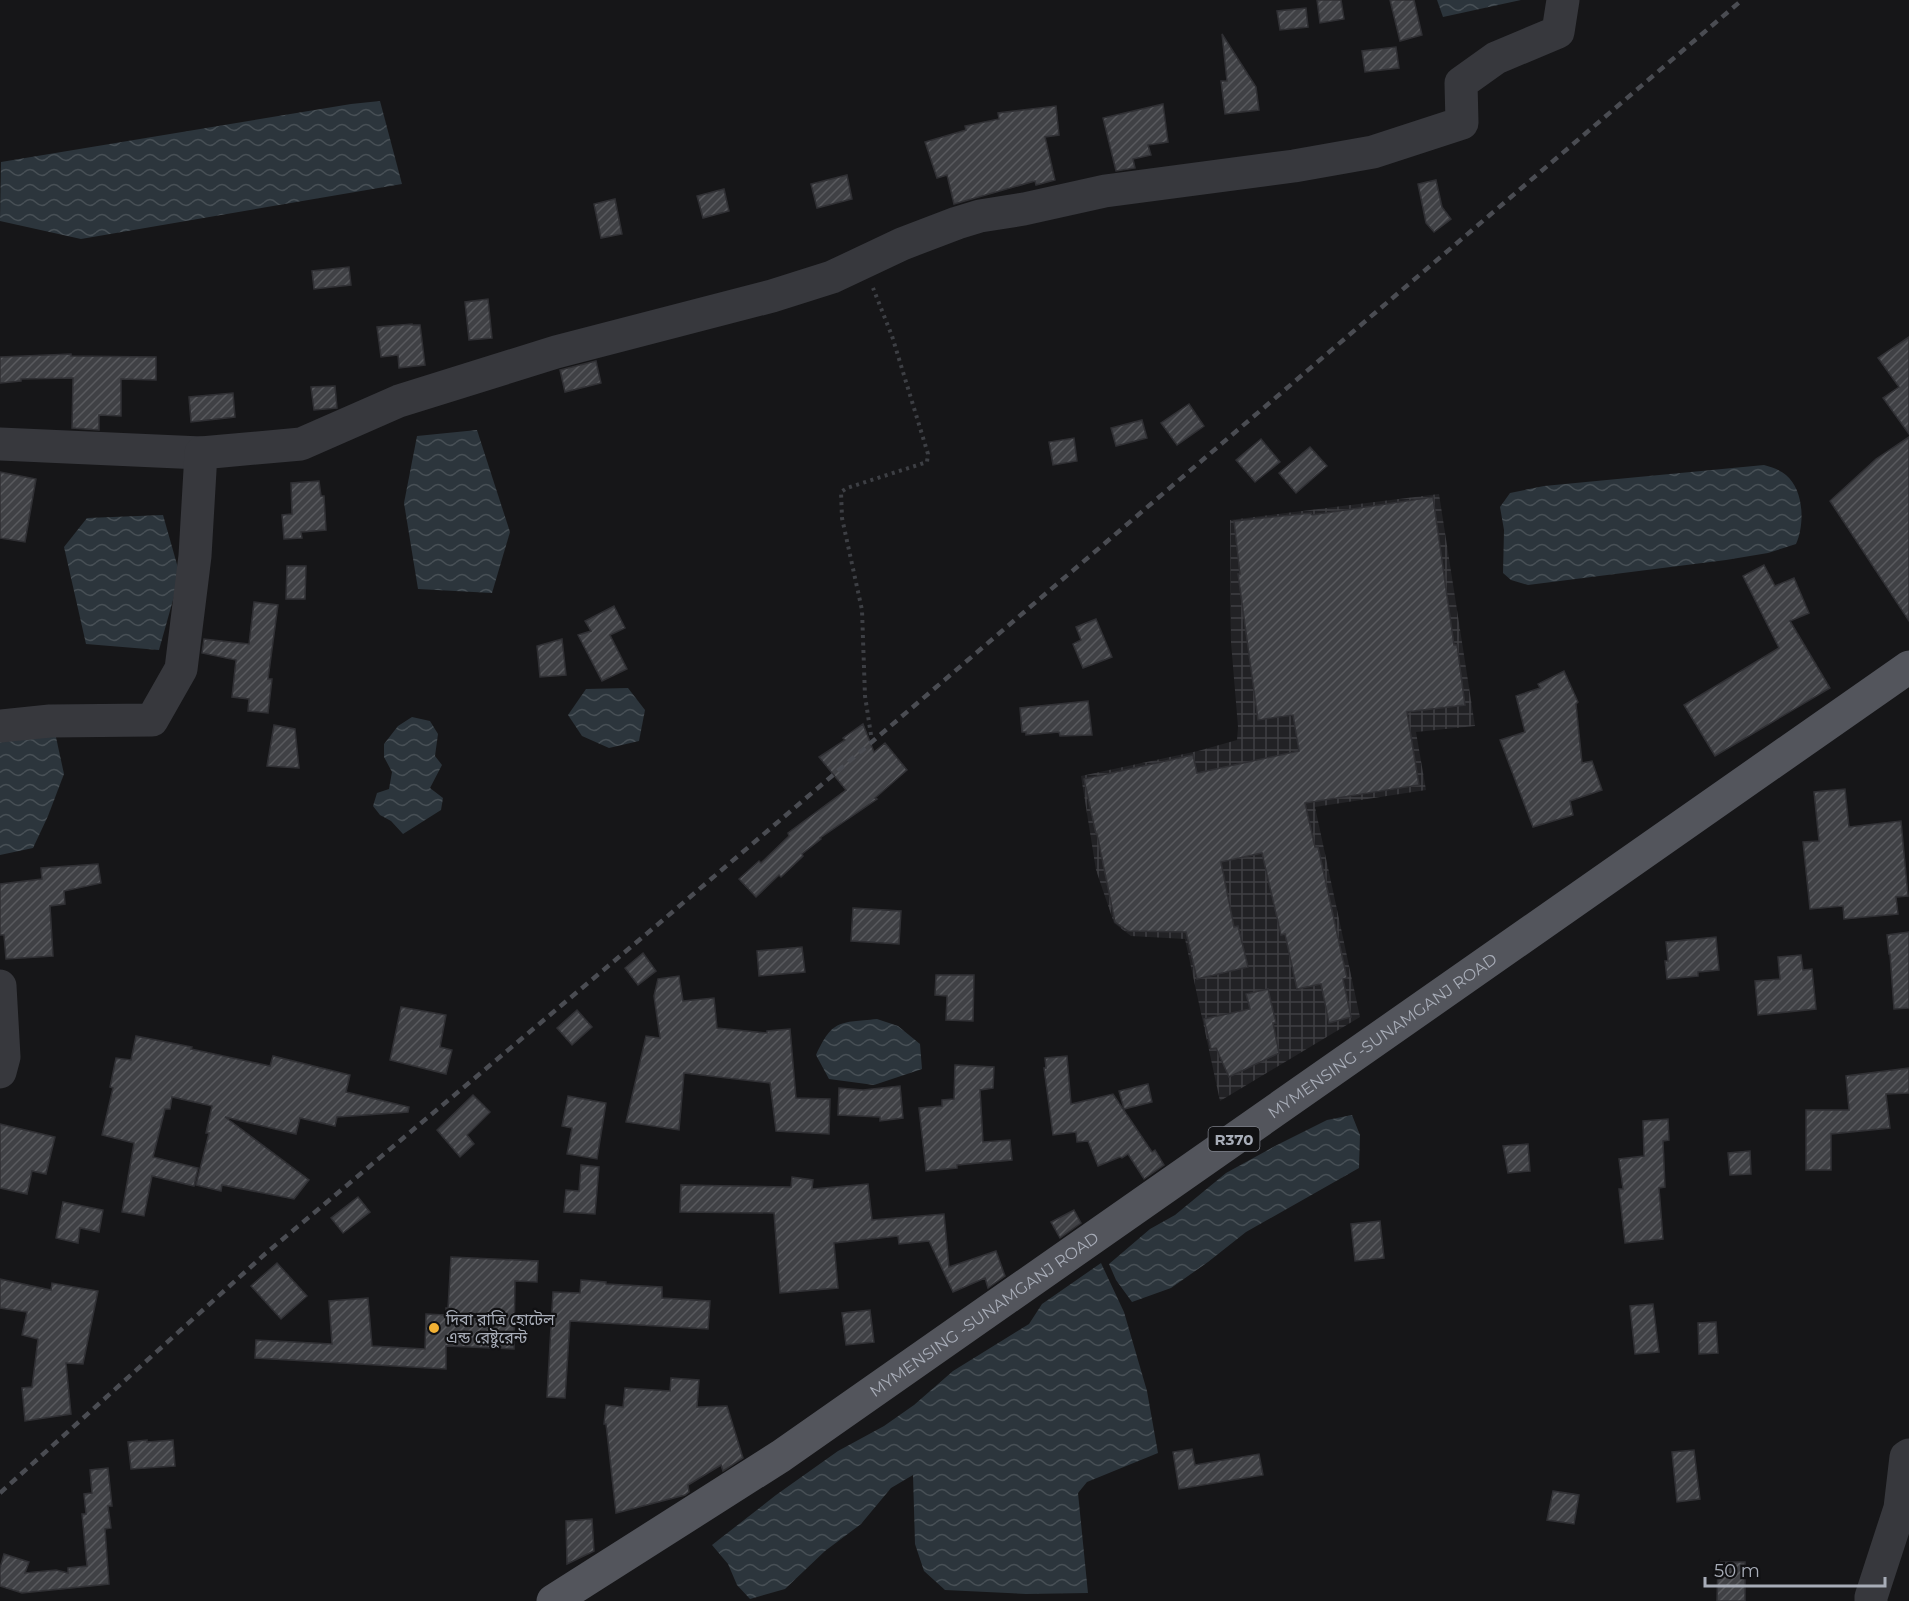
<svg xmlns="http://www.w3.org/2000/svg" width="1909" height="1601" viewBox="0 0 1909 1601" font-family="Montserrat,'Noto Sans Bengali',sans-serif">
  <style>
    .industrial { fill: url(#industrial-grid); fill-rule: evenodd }
    .water { fill: url(#water-waves) }
    .building { fill: url(#building-hatch); stroke: #303034; stroke-width: 1.5 }
    .lines { fill: none; stroke-linecap: round; stroke-linejoin: round }
    .path { stroke: #3d3f44; stroke-width: 4; stroke-dasharray: 3 4.5; stroke-linecap: butt }
    .minor { stroke: #37383d; stroke-width: 33 }
    .major { stroke: #53555c; stroke-width: 33 }
    .rail { stroke: #4a4c52; stroke-width: 4.5; stroke-dasharray: 8 6; stroke-linecap: butt }
    .poi-dot { fill: #f2b134; stroke: #111113; stroke-width: 2 }
    .labels { text-anchor: middle; dominant-baseline: central; stroke-width: 4.5; stroke-linejoin: round; paint-order: stroke }
    .shield { fill: #111113; stroke: #7b7e86; stroke-width: 1.5 }
    .shield-label { font-size: 15px; font-weight: bold; fill: #a8adb8 }
    .street-label { font-size: 16px; fill: #a8adb8; stroke: #111113 }
    .poi-label { font-size: 16px; fill: #a8adb8; stroke: #111113; text-anchor: start }
  </style>
  <defs>
    <pattern id="industrial-grid" width="8" height="8" patternUnits="userSpaceOnUse" patternTransform="scale(1.5)"><rect width="8" height="8" fill="#222225"/><path d="M0 4h8M4 0v8" fill="none" stroke="#3f3f43"/></pattern>
    <pattern id="water-waves" width="16" height="10" patternUnits="userSpaceOnUse" patternTransform="scale(1.5)"><rect width="16" height="10" fill="#2c353c"/><path d="M0 5q4-4 8 0t8 0" fill="none" stroke="#485056"/></pattern>
    <pattern id="building-hatch" width="6" height="6" patternUnits="userSpaceOnUse" patternTransform="scale(1.5)"><rect width="6" height="6" fill="#404145"/><path d="M-1 1l2-2M0 6l6-6M5 7l2-2" fill="none" stroke="#595a5e"/></pattern>
  </defs>
  <rect width="100%" height="100%" fill="#161618"/>
  <!-- industrial -->
  <path class="industrial" d="M1439,494L1475,726L1416,732L1426,790L1315,807L1360,1017L1220,1101L1185,939L1131,936L1114,923L1096,870L1081,776L1198,751L1237,740L1238,727L1231,642L1230,520ZM1311,513L1316,554L1235,521ZM1238,574L1315,712L1258,720ZM1457,645L1465,705L1350,720L1342,660ZM1410,730L1419,785L1307,802L1298,747ZM1294,752L1314,841L1313,842L1230,766ZM1193,755L1205,811L1096,834L1084,779ZM1317,847L1334,923L1281,935L1264,859ZM1238,926L1248,967L1197,979L1187,938ZM1340,944L1347,978L1297,989L1290,955ZM1246,994L1275,1022L1273,1023L1275,1035L1211,1049L1204,1019L1250,1009Z"/>
  <!-- water -->
  <g class="water">
    <path d="M1437,0H1521L1443,17Z"/>
    <path d="M380,101L402,184L81,239L0,221L1,162L351,104Z"/>
    <path d="M477,430L510,532L492,593L418,589L404,503L417,436Z"/>
    <path d="M1764,465C1772,467 1780,470 1786,475C1804,490 1805,524 1796,544L1768,553L1726,560L1528,585L1511,580L1503,573L1504,530L1500,507L1510,493L1544,486Z"/>
    <path d="M163,515L180,575L159,650L86,644L64,547L87,518Z"/>
    <path d="M628,688L645,710L639,741L609,748L582,736L568,715L586,689Z"/>
    <path d="M412,717L430,721L438,734L435,756L442,765L430,788L443,798L441,810L403,834L391,821L380,815L373,806L377,793L389,789L392,772L384,757V744L398,726Z"/>
    <path d="M54,728L64,774L48,816L33,848L0,855V735Z"/>
    <path d="M877,1019L898,1026L920,1044L922,1069L874,1085L829,1079L816,1055C833,1019 839,1023 877,1019Z"/>
    <path d="M1352,1115L1360,1135L1359,1168L1246,1232L1208,1262L1171,1288L1132,1302L1116,1280L1109,1264L1150,1229L1175,1215L1226,1173L1277,1145L1327,1120Z"/>
    <path d="M1101,1263L1124,1312L1147,1391L1158,1453L1087,1482L1078,1493L1088,1593L1026,1594L945,1590L924,1571L915,1544L913,1475L891,1488L861,1524L825,1551L785,1589L750,1599L737,1585L728,1564L712,1545L776,1495L838,1451L884,1426L914,1405L953,1371L1029,1324L1042,1304Z"/>
  </g>
  <!-- building -->
  <g class="building">
    <path d="M1317,0H1341L1344,19L1320,23Z"/>
    <path d="M1390,0H1414L1422,35L1400,41Z"/>
    <path d="M1306,8L1308,27L1280,30L1277,11Z"/>
    <path d="M1222,34L1256,87L1259,110L1225,114L1221,81H1227Z"/>
    <path d="M1396,47L1399,68L1365,72L1362,51Z"/>
    <path d="M1163,104L1168,142L1148,145L1151,155L1133,159L1135,168L1116,171L1103,118Z"/>
    <path d="M1056,106L1059,135L1045,137L1055,180L1036,185L1035,181L954,204L947,175L937,178L925,142L966,130L965,126L999,119L998,113Z"/>
    <path d="M847,175L852,199L817,208L811,184Z"/>
    <path d="M1436,180L1442,207L1451,219L1434,232L1426,223L1418,184Z"/>
    <path d="M724,189L729,211L703,218L697,196Z"/>
    <path d="M615,199L622,234L601,238L594,204Z"/>
    <path d="M349,267L351,285L314,289L312,271Z"/>
    <path d="M488,299L492,338L469,340L465,302Z"/>
    <path d="M412,324V325H420L425,365L399,368L398,355L381,357L377,327Z"/>
    <path d="M1909,337V434L1883,398L1899,387L1878,358Z"/>
    <path d="M71,354V356L156,357V380L121,379V416L99,415V430L72,428L73,378L21,379V381L0,383V357Z"/>
    <path d="M596,361L601,383L565,392L560,370Z"/>
    <path d="M335,386L337,408L314,410L311,387Z"/>
    <path d="M233,393L235,417L191,422L189,397Z"/>
    <path d="M1189,404L1204,426L1177,445L1161,423Z"/>
    <path d="M1142,420L1147,438L1116,446L1111,428Z"/>
    <path d="M1909,437V621L1830,501L1876,459Z"/>
    <path d="M1074,438L1077,461L1053,465L1049,442Z"/>
    <path d="M1261,439L1280,462L1255,482L1236,460Z"/>
    <path d="M1310,447L1327,466L1296,493L1279,473Z"/>
    <path d="M0,472L36,479L25,542L0,538Z"/>
    <path d="M319,481L321,496H324L326,530L301,532L302,538L284,539L282,515L292,514L291,483Z"/>
    <path d="M1433,497L1454,645H1457L1465,705L1407,712L1419,785L1305,803L1315,847H1318L1347,978L1343,979L1351,1017L1329,1023L1321,984L1297,989L1285,934L1281,935L1262,853L1221,862L1234,927L1238,926L1248,967L1197,979L1186,932L1128,931L1115,922L1097,834H1096L1084,779L1193,755L1197,773L1299,751L1293,715L1258,720L1238,574H1240L1234,521L1311,513L1312,515Z"/>
    <path d="M1764,565L1775,586L1794,578L1809,613L1790,621L1830,688L1715,756L1684,705L1779,648L1743,576Z"/>
    <path d="M287,566H306L305,599H286Z"/>
    <path d="M254,602L278,605L268,679H272L268,713L248,711L249,699L232,697L236,660L202,653L204,639L249,644Z"/>
    <path d="M614,606L625,628L610,635L627,669L602,681L578,635L591,631L585,621Z"/>
    <path d="M1096,619L1112,657L1083,668L1073,644L1081,640L1076,627Z"/>
    <path d="M562,639L566,675L540,677L537,646Z"/>
    <path d="M1564,671L1578,702L1576,704L1582,763L1592,761L1602,790L1570,801L1573,815L1533,827L1500,740L1525,732L1516,696L1540,688L1538,684Z"/>
    <path d="M1088,701L1092,735L1060,736L1059,732L1026,735V732H1022L1020,708Z"/>
    <path d="M863,724L874,752L885,743L907,770L875,798L877,799L820,838L821,839L802,854L803,856L781,877L779,875L756,897L739,879L759,861L761,863L789,836L788,833L846,790L819,757L845,740L843,738Z"/>
    <path d="M274,725L295,729L299,768L267,766Z"/>
    <path d="M1845,789L1849,827L1901,821L1908,896L1896,897L1898,914L1844,919L1843,906L1810,909L1803,842L1819,841L1814,792Z"/>
    <path d="M98,864L101,883L64,891L65,904L50,906L53,956L6,959L4,935H0V884L42,879L41,868Z"/>
    <path d="M853,908L901,911L899,944L851,941Z"/>
    <path d="M1909,932V1008L1894,1009L1890,954H1889L1887,935Z"/>
    <path d="M1716,937L1719,970L1698,972V976L1667,979L1665,961H1668L1666,942Z"/>
    <path d="M802,947L805,972L759,976L757,951Z"/>
    <path d="M643,953L656,971L638,985L625,968Z"/>
    <path d="M1801,955L1803,970L1812,969L1816,1009L1758,1015L1755,981L1780,979L1778,957Z"/>
    <path d="M936,975H974L973,1021L946,1020L947,996L935,995Z"/>
    <path d="M679,976L683,1001L714,998L717,1028L767,1033V1031L790,1029L796,1098L830,1099L829,1134L776,1131L770,1083L684,1073L679,1130L626,1122L646,1036L660,1038L654,996L658,979Z"/>
    <path d="M1268,989L1276,1023H1273L1279,1053L1229,1077L1216,1048L1211,1049L1204,1019L1250,1009L1246,994Z"/>
    <path d="M401,1007L446,1015L440,1047L452,1050L446,1074L390,1060Z"/>
    <path d="M577,1010L592,1027L572,1045L557,1028Z"/>
    <path d="M136,1036L192,1047L191,1049L270,1066L273,1056L350,1075L346,1092L409,1107L408,1112L337,1117L335,1126L300,1118L296,1134L225,1117L309,1180L294,1199L222,1185L221,1191L196,1185L209,1133H206L212,1106L172,1097L170,1109H165L153,1157L198,1168L194,1186L152,1176L144,1216L122,1212L134,1143L102,1135L113,1088L110,1087L116,1058L131,1060Z"/>
    <path d="M1067,1056L1071,1104L1113,1094L1152,1152L1155,1150L1164,1165L1144,1179L1128,1154L1122,1158L1120,1157L1098,1166L1088,1141L1077,1142L1076,1132L1053,1135L1044,1068H1046L1045,1058Z"/>
    <path d="M955,1065L994,1067L993,1088L980,1090L983,1142L1010,1140L1012,1160L957,1165V1168L926,1171L919,1108L942,1106V1100L954,1099Z"/>
    <path d="M1909,1068V1093L1886,1094L1890,1128L1831,1134V1170H1806V1110H1849L1846,1076Z"/>
    <path d="M1148,1084L1152,1102L1124,1109L1119,1091Z"/>
    <path d="M900,1086L903,1118L880,1121V1117L838,1115L839,1088L863,1090Z"/>
    <path d="M473,1095L490,1112L467,1135L474,1144L460,1157L437,1130Z"/>
    <path d="M568,1096L606,1103L597,1159L567,1154L572,1128L562,1126Z"/>
    <path d="M1668,1119L1669,1140L1663,1141L1665,1187L1659,1188L1663,1239L1625,1243L1619,1189H1623L1619,1159L1644,1156L1643,1121Z"/>
    <path d="M0,1124L55,1137L46,1174L32,1171L27,1194L0,1188Z"/>
    <path d="M1528,1144L1530,1171L1508,1173L1503,1146Z"/>
    <path d="M1750,1151L1751,1174L1730,1175L1728,1153Z"/>
    <path d="M581,1165L599,1167L595,1214L564,1212L566,1190L579,1191Z"/>
    <path d="M792,1177L813,1180L812,1189L868,1184L872,1220L944,1214L949,1267L996,1251L1005,1276L988,1288L985,1278L953,1292L929,1241L899,1244L898,1236L834,1243L838,1288L780,1293L774,1213L680,1212L681,1185L791,1187Z"/>
    <path d="M358,1197L370,1212L343,1233L331,1218Z"/>
    <path d="M63,1202L103,1210L99,1232L80,1228L78,1243L56,1238Z"/>
    <path d="M1074,1210L1081,1223L1060,1238L1051,1222Z"/>
    <path d="M1380,1221L1384,1258L1355,1261L1351,1224Z"/>
    <path d="M451,1257L538,1261L537,1282L515,1281L514,1349L446,1346V1369L255,1358L256,1340L332,1344L329,1301L368,1298L372,1346L425,1349L426,1314L446,1315V1308H448Z"/>
    <path d="M277,1263L307,1296L281,1319L251,1286Z"/>
    <path d="M0,1279L51,1290L52,1283L98,1291L83,1364L66,1363L71,1414L25,1421L22,1388L32,1387L38,1339L22,1335L27,1312L0,1308Z"/>
    <path d="M581,1280L606,1282V1284L662,1287V1298L710,1301L708,1329L570,1321L565,1398L547,1397L553,1292L580,1293Z"/>
    <path d="M1653,1304L1659,1352L1635,1354L1630,1306Z"/>
    <path d="M870,1310L874,1342L846,1345L842,1313Z"/>
    <path d="M1716,1322L1718,1353L1699,1354L1698,1323Z"/>
    <path d="M671,1378L699,1380L697,1407L727,1406L743,1458L723,1471L721,1465L688,1485L689,1492L685,1495L616,1513L606,1424H604L606,1405L623,1407L625,1388L670,1391Z"/>
    <path d="M147,1440V1442L173,1440L175,1466L131,1469L128,1442Z"/>
    <path d="M1192,1449L1195,1465L1259,1454L1263,1475L1179,1489L1173,1452Z"/>
    <path d="M1694,1450L1700,1499L1677,1502L1672,1452Z"/>
    <path d="M108,1468L112,1506H108L111,1528L105,1529L109,1584L22,1593L0,1586V1568L4,1554L29,1562L25,1573L56,1570L68,1573V1568L87,1566L82,1514H86L84,1494L92,1493L90,1470Z"/>
    <path d="M1553,1491L1579,1495L1574,1524L1547,1520Z"/>
    <path d="M592,1519L594,1551L567,1564L566,1521Z"/>
    <path d="M1718,1562H1745V1601H1717Z"/>
  </g>
  <g class="lines">
    <!-- path -->
    <path class="path" d="M871,735L865,696L862,610L842,518L841,492L847,488L927,462L928,454L892,336L873,288"/>
    <!-- minor -->
    <g class="minor">
      <path d="M0,444L201,453"/>
      <path d="M0,726L50,721L152,720L181,669L195,556L201,453L301,444L399,401L556,352L772,296L832,277L902,244L957,223L980,216L1024,209L1105,191L1294,166L1373,152L1462,123L1461,83L1496,58L1558,32L1563,0"/>
      <path d="M0,986L4,1057L0,1072"/>
      <path d="M1871,1601V1597L1900,1508L1906,1457L1909,1455"/>
    </g>
    <!-- major -->
    <path class="major" id="s1" d="M553,1601L781,1456L1909,667"/>
    <!-- rail -->
    <path class="rail" d="M0,1493L265,1254L663,920L1742,0"/>
  </g>
  <!-- markers -->
  <circle class="poi-dot" cx="434" cy="1328" r="6"/>
  <g class="labels">
    <!-- shield labels -->
    <rect class="shield" x="1208.5" y="1127" width="51" height="24" rx="4.5"/>
    <g class="shield-label">
      <text x="1234" y="1139">R370</text>
    </g>
    <!-- street labels -->
    <g class="street-label">
      <text stroke="none"><textPath href="#s1" startOffset="1004">MYMENSING -SUNAMGANJ ROAD</textPath></text>
      <text stroke="none"><textPath href="#s1" startOffset="518">MYMENSING -SUNAMGANJ ROAD</textPath></text>
    </g>
    <!-- poi labels -->
    <g class="poi-label">
      <text x="446" y="1319">দিবা রাত্রি হোটেল<tspan x="446" dy="18">এন্ড রেষ্টুরেন্ট</tspan></text>
    </g>
  </g>
  <!-- scale -->
  <path d="M1705 1577v9h180v-9" fill="none" stroke="#a8adb8" stroke-width="3"/>
  <text x="1714" y="1577" font-size="18" fill="#a8adb8" stroke="#111113" stroke-width="4.5" paint-order="stroke">50 m</text>
</svg>
